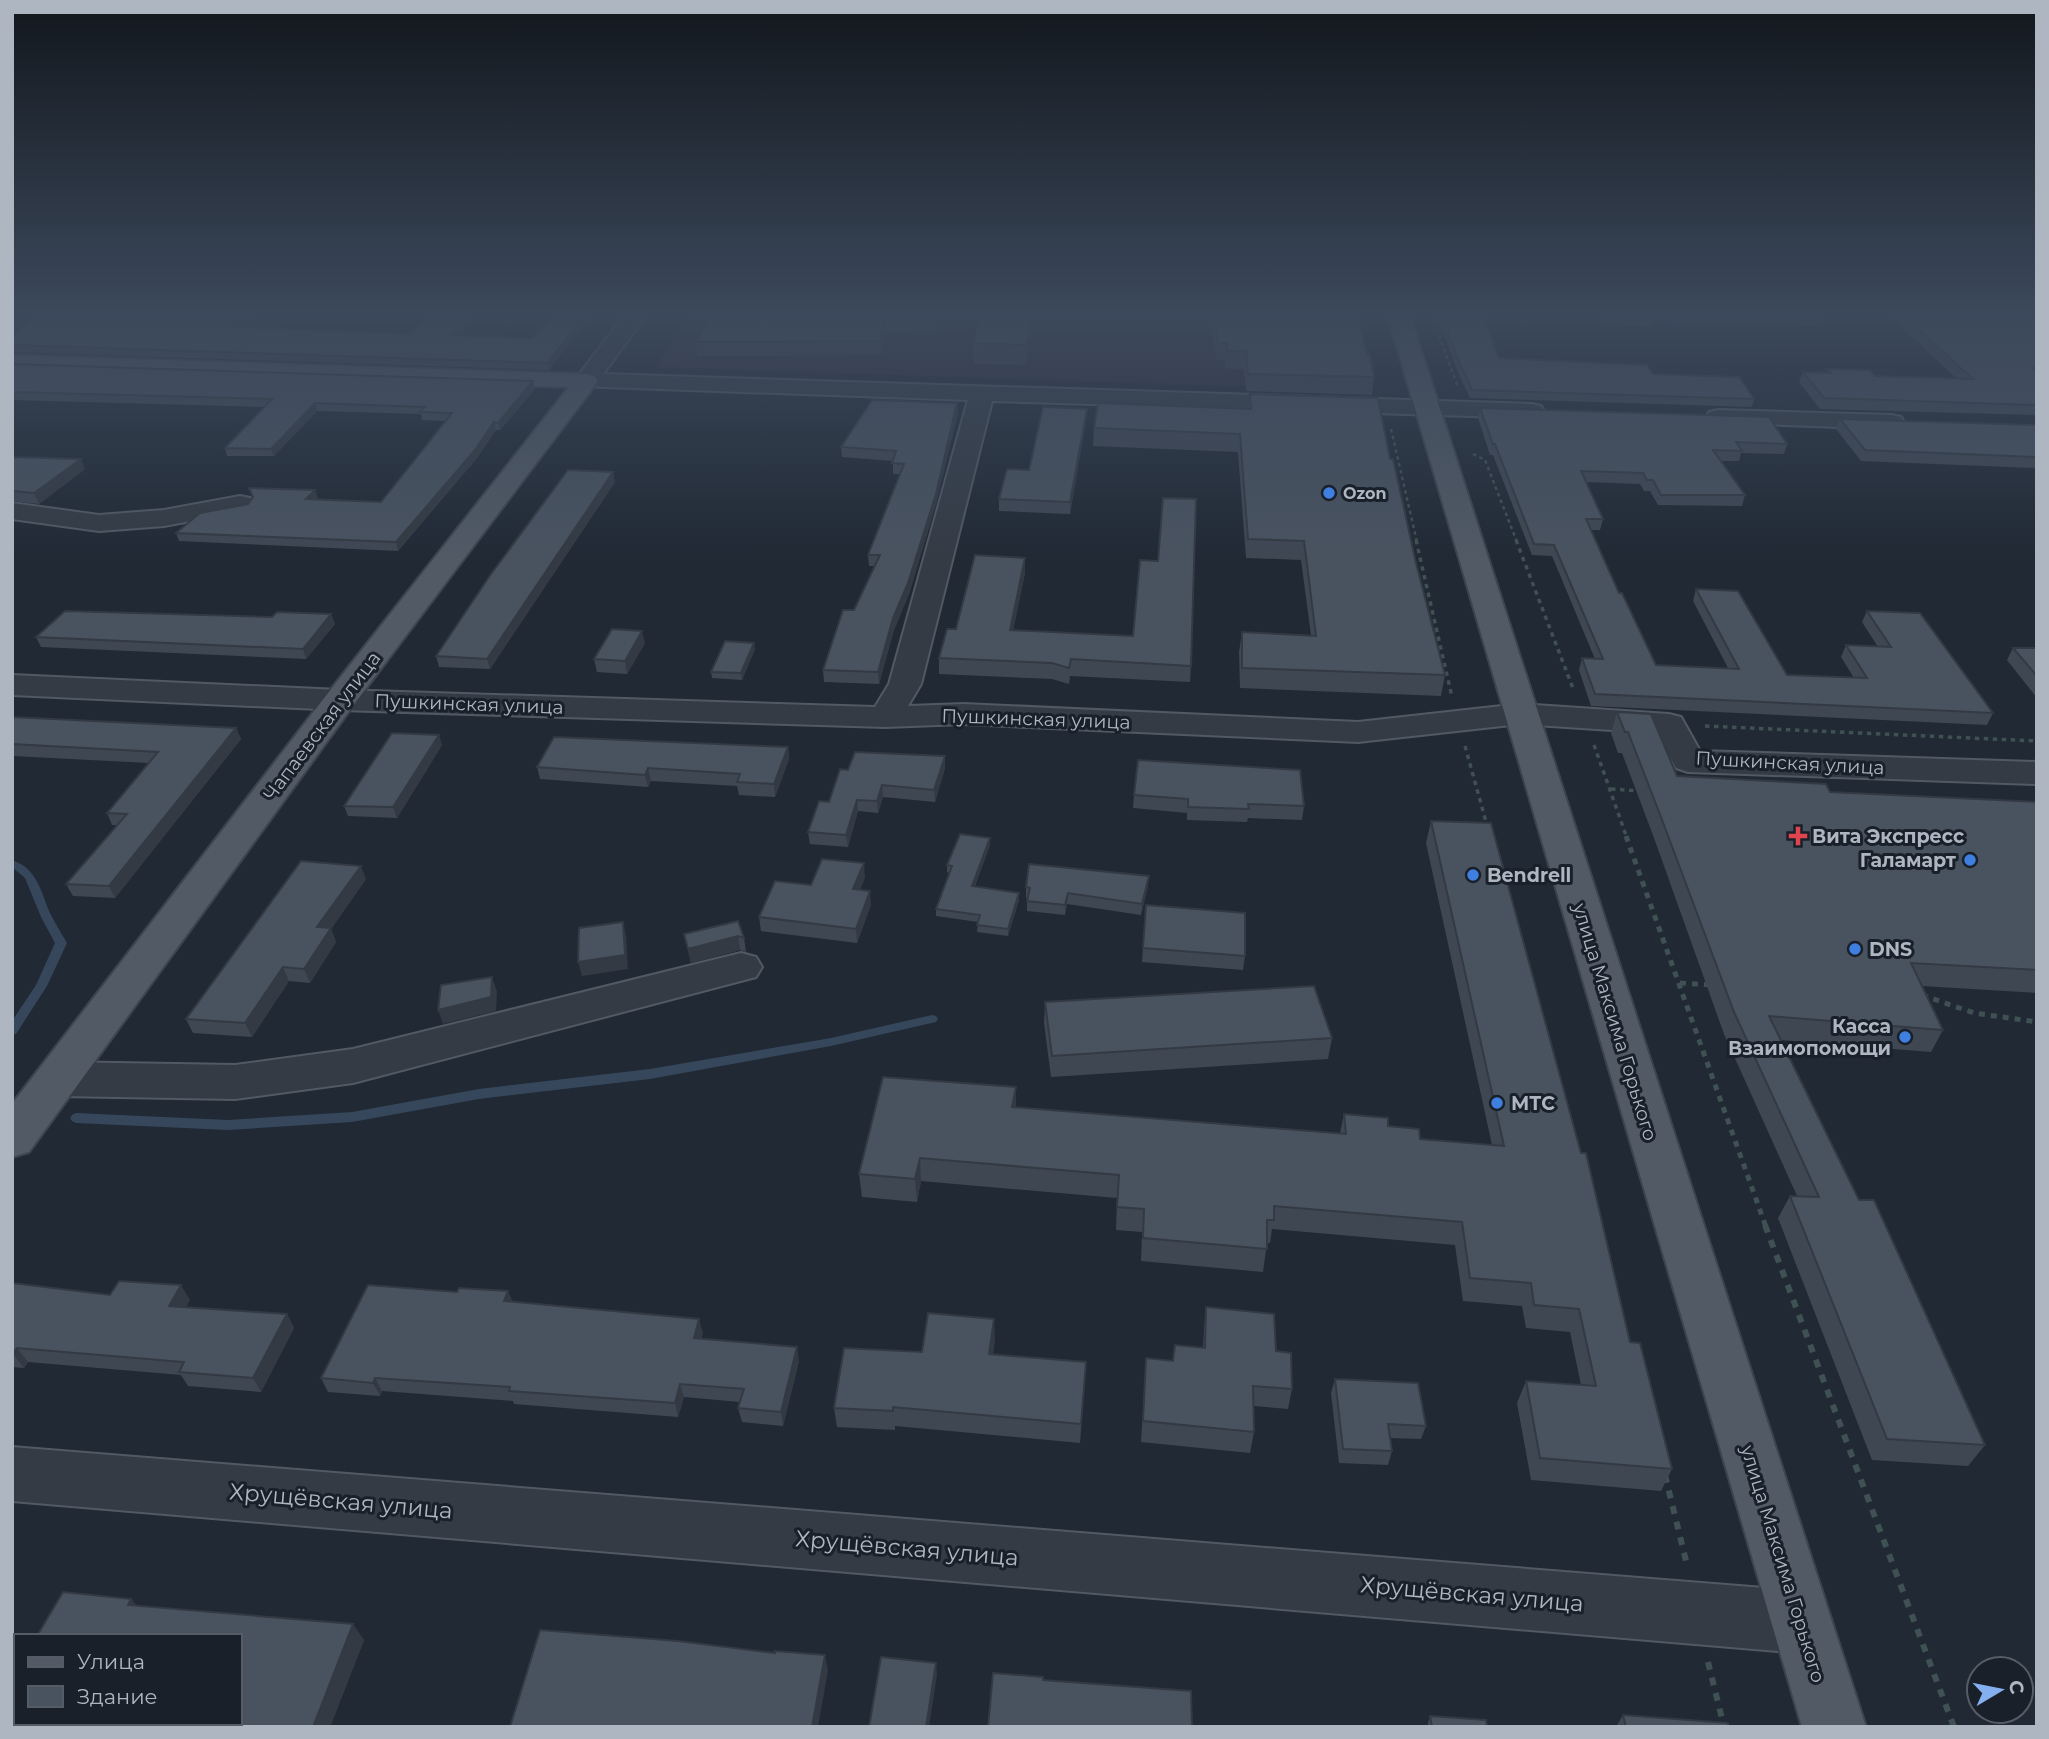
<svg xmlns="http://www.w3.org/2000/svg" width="2049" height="1739" viewBox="0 0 2049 1739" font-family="Montserrat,sans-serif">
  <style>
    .medical { fill: #2f2e3a }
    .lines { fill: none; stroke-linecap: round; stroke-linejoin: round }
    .stream { fill: #36475c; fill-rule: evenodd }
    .minor-casing { stroke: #515963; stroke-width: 4 }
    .major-casing { stroke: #3d444e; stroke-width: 4 }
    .path-far3 { stroke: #405153; stroke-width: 2.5; stroke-dasharray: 3.5 3.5; stroke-linecap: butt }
    .path-far2 { stroke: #405153; stroke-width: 3.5; stroke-dasharray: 4.5 4.5; stroke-linecap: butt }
    .path-far1 { stroke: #405153; stroke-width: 5; stroke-dasharray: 6 6; stroke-linecap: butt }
    .path { stroke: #405153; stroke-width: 6; stroke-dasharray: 8 8; stroke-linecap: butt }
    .minor { fill: #343b45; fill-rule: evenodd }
    .major { fill: #515a65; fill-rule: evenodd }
    .wall { fill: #3f4753 }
    .shaded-wall { fill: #333a43 }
    .building { fill: #495360; stroke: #333a43; stroke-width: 2 }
    .shop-dot { fill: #3f7fe0; stroke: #192029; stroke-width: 2.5 }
    .health-dot { fill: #e0444e; stroke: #192029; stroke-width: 2.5 }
    .labels { text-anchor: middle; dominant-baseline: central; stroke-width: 6; stroke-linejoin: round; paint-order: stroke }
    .far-poi-label { font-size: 16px; font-weight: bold; fill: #aeb6c2; stroke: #192029; text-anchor: start }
    .street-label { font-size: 19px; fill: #aeb6c2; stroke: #192029 }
    .poi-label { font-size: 19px; font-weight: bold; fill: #aeb6c2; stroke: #192029; text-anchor: start }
    .near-street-label { font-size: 23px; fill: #aeb6c2; stroke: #192029 }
  </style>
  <rect width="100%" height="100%" fill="#202934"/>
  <!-- medical -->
  <path class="medical" d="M689,316H1353L1371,385L1319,389L656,367Z"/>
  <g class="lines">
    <!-- stream -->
    <g class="stream">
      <path d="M12,860C37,868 41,892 50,913C55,923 61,933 67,943L47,986L16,1034L12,1035V1021L36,985L55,943L41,917L25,878L12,867Z"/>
      <path d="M932,1015L936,1016L938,1019L936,1022L831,1046L650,1079L479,1099L352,1122L228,1130L76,1123L72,1121L70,1118L72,1115L76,1113L228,1120L352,1112L479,1089L650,1069L831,1038Z"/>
    </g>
    <!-- minor casing -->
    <g class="minor-casing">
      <g id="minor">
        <path d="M624,316H646L603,374L1532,404L1541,406L1544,411L1541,416L1532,418L992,401L921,684L908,706L964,704L1358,722L1520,704L1669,714L1681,717L1700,751L2037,762V784L1688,772L1676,768L1657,733L1520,724L1358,742L964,724L885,727L340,710L12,695V675L340,690L875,707L889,684L968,400L578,386L574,381Z"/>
        <path d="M1718,410L1892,415L1901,417L1904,422L1901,427L1892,429L1709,422L1706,417L1709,412Z"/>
        <path d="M240,496L250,498L254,504L250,510L164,526L99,531L12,519V503L99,515L164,510Z"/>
        <path d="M741,953L756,957L762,967L756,977L353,1083L235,1099L57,1096L41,1091L35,1079L41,1067L57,1062L235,1065L353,1049Z"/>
        <path d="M12,1447L1801,1591L1823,1600L1832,1622L1823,1644L1801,1653L12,1501Z"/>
      </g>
    </g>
    <!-- major casing -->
    <g class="major-casing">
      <g id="major">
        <path d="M1388,316H1410L1866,1727H1802Z"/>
        <path d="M12,355L586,374L594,376L598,381L352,707L29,1152L12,1157V1104L328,693L569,387L12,369Z"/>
      </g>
    </g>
    <!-- path-far3 -->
    <g class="path-far3">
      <path d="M1432,316L1458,387"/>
      <path d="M1391,429L1417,542"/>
      <path d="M1473,454L1485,460L1517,542"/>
    </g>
    <!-- path-far2 -->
    <g class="path-far2">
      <path d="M1416,540L1452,697"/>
      <path d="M1516,540L1574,691"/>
      <path d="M1705,726L2037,741"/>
      <path d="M1594,745L1627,838"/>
      <path d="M1465,746L1488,829"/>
      <path d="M1611,789L1641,791"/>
    </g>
    <!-- path-far1 -->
    <g class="path-far1">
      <path d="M1626,836L1766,1227"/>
      <path d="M1680,983L1712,985"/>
      <path d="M1922,995L1974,1013L2037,1022"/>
    </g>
    <!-- path -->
    <g class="path">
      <path d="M1765,1225L1954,1727"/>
      <path d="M1665,1475L1687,1565"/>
      <path d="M1708,1662L1724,1727"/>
    </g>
    <!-- minor -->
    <use href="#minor" class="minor"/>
    <!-- major -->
    <use href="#major" class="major"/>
  </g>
  <!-- wall -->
  <g class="wall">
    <path d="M39,317H253L240,327L411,334L427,317H474L458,336L532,338L553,317H590L549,370L12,352V335Z"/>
    <path d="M710,317H939L935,333L886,332L881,355L697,356L696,342Z"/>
    <path d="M1209,317H1358L1367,354L1374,377L1372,395L1246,391L1244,369L1225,368V360H1217Z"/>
    <path d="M1438,317H1483L1499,358L1653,374L1754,399L1752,407L1470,398L1457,370Z"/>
    <path d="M1598,317H1819L1816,326L1655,320L1653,327L1602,324Z"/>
    <path d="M1891,317H2034L2037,318V415L1820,409L1799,382L1803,372L1826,373L1827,369L1875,376L1957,379Z"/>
    <path d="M1031,340L1026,365L974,364L973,343Z"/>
    <path d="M12,364L533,381L535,389L500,430H496L477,458L398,551L179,541L176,533L248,504L253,498L249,488L318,499L316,500L381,502L446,421L422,420L421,414L317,411L274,456H227L225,448L265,407L12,400Z"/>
    <path d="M1250,394L1390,459L1445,675L1441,696L1240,688L1239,652L1242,632L1311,635L1301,560L1246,558L1238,452L1093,446L1094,428L1248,409Z"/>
    <path d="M957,403L958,413L936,504L909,594L894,630L879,684L824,682L823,670L854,610L875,566H869L868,555L900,474H893V461L842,457L841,447Z"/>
    <path d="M1480,408L1787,444L1784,454L1741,453L1739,461H1721L1745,495L1742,506L1658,505L1650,491H1644L1640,484L1586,482L1603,519L1600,530H1591L1619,593L1656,665L1728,668L1693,601L1696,589L1787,675L1854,678L1841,657L1846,645L1878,647L1862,622L1867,611L1993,713L1987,725L1591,706L1579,670L1582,658L1595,659L1552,556L1532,555L1493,455H1490L1478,418Z"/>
    <path d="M1087,409L1086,420L1070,514L999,511V499L1029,470Z"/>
    <path d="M1840,419L2037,425V468L1861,461L1836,429Z"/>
    <path d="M12,457L85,469L39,504L12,501Z"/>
    <path d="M615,482L490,669L439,667L436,656Z"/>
    <path d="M1025,573L1013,630L1191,666L1190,682L1070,676L1069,684L1052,679L939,674V658L956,629Z"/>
    <path d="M331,614L335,624L306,659L41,647L36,637L272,617Z"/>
    <path d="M645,643L627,674L597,672L594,659Z"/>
    <path d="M2013,648H2037V698L2007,660Z"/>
    <path d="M755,649L742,680L712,678L711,672Z"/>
    <path d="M1617,712L1677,776L1830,792L2037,802V993L1922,986L1943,1030L1931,1052L1781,1040L1859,1200L1985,1445L1968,1466L1872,1460L1778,1218L1790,1196H1797L1724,1034L1654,838L1622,753H1618L1611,733Z"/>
    <path d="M12,717L236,728L241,739L115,898L73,896L66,884L117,825H112L107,813L149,763L12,756Z"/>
    <path d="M442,745L397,818L348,816L344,806Z"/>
    <path d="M788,747L789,759L775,797L739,795L737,786L651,781L648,787L540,779L537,767Z"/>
    <path d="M945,768L935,802L883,797L878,813L858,811L848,847L810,844L808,832L848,770Z"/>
    <path d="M1134,795L1304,806L1302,820L1248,818L1247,822L1187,820V813L1133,808Z"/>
    <path d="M1431,821L1630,1342L1672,1469L1661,1491L1531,1480L1517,1403L1526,1381L1581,1385L1570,1332L1526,1328L1522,1306L1463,1301L1455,1245L1272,1229L1270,1243H1267L1263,1272L1141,1261L1142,1232L1116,1230L1117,1198L921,1181L917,1202L862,1197L859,1174L1016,1087V1107L1340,1133L1344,1114L1388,1126L1420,1139L1492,1145L1426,843Z"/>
    <path d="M990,845L975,886L1019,900L1008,936L977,932L978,922L936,916V909L949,873L947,872V865Z"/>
    <path d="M865,877L860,890L871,905L857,943L761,931L759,917L811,885Z"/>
    <path d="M366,879L331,929L336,942L310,983L289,981L252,1037L193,1033L186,1019Z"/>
    <path d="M1148,886L1141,915L1067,904L1065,915L1027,911V898H1026V887Z"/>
    <path d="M1146,905L1245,956L1243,970L1142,962Z"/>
    <path d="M738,921L744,938L746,952L740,950L691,963L684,934Z"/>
    <path d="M1045,1002L1332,1038L1328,1059L1051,1077L1044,1023Z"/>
    <path d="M12,1283L110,1295L190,1300L186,1307L287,1314L294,1328L261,1392L188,1386L181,1375L28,1362L24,1368L12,1367Z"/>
    <path d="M508,1291L512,1301L703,1333L701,1339L799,1361L783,1426L742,1422L738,1408L740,1402L684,1397L678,1417L514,1404L513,1401L382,1391L380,1396L328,1392L321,1378L457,1292Z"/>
    <path d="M1206,1307L1276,1351L1292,1389L1288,1409L1254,1406V1432L1250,1453L1141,1442L1146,1358L1173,1361L1203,1348L1204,1328Z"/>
    <path d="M995,1338L993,1354L1086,1362L1080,1443L895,1426V1430L837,1427L834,1408L922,1352Z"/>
    <path d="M1335,1379L1426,1426L1421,1439L1390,1438L1392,1451L1388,1465L1339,1463L1331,1393Z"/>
    <path d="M131,1599L137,1606L364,1640L330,1727H205L165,1723H240V1636H37Z"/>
    <path d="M16,1673V1716L12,1712V1679Z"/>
    <path d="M1623,1715L1729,1727H1616Z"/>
    <path d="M1430,1716L1487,1727H1428V1723Z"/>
  </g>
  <!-- shaded-wall -->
  <g class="shaded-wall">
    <path d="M242,317H253L232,334L229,327Z"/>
    <path d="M466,317H474L453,342L451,335Z"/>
    <path d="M583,317H590L549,370L547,363Z"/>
    <path d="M935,317H939L935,333L934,319Z"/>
    <path d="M885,318L886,332L881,355L880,341Z"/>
    <path d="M1031,320V340L1026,365V345Z"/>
    <path d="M533,381L535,389L500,430L498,423Z"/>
    <path d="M315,403L317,411L274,456L271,449Z"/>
    <path d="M957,403L958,413L936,504L909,594L894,630L879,684L878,672L893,618Z"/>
    <path d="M1087,409L1086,420L1070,514V502Z"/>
    <path d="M494,422L496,430L477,458L398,551L396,542Z"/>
    <path d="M81,459L85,469L39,504L34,493Z"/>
    <path d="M613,472L615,482L490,669L487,659Z"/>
    <path d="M315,490L318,499L309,508L306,499Z"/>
    <path d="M1025,558V573L1010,646V630Z"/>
    <path d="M331,614L335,624L306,659L303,649Z"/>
    <path d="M642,631L645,643L627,674L625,661Z"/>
    <path d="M754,643L755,649L742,680L741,673Z"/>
    <path d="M236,728L241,739L115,898L109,886Z"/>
    <path d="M439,735L442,745L397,818L393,807Z"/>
    <path d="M788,747L789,759L775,797L774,784Z"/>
    <path d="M945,756V768L935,802L934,790Z"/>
    <path d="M648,768L651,781L648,787L645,775Z"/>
    <path d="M882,785L883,797L878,813L877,801Z"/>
    <path d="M857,800L858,811L848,847L846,835Z"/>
    <path d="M990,838V845L972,893V886Z"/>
    <path d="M864,863L865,877L855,903L853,889Z"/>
    <path d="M361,866L366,879L331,929L336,942L310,983L304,969L317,927Z"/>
    <path d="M1149,876L1148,886L1141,915L1142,904Z"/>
    <path d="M870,891L871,905L857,943L856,929Z"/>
    <path d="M1019,893V900L1008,936V929Z"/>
    <path d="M1068,893L1067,904L1065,915V905Z"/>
    <path d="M623,922L626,936L628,969L582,976L578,962Z"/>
    <path d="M738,936L740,950L691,963L688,949Z"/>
    <path d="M283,967L289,981L252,1037L245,1023Z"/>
    <path d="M492,977L497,992L496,1011L443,1024L438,1010Z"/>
    <path d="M1016,1087V1110L1012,1107Z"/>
    <path d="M920,1158L921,1181L917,1202L915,1179Z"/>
    <path d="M181,1285L190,1300L178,1320L169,1306Z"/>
    <path d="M508,1291L513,1305L504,1301Z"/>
    <path d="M287,1314L294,1328L261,1392L253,1378Z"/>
    <path d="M699,1319L703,1333L697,1352L694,1338Z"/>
    <path d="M994,1319L995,1338L990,1373L989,1354Z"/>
    <path d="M797,1347L799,1361L783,1426L781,1412Z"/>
    <path d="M17,1348L28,1362L24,1368L13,1354Z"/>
    <path d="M375,1378L382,1391L380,1396L373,1383Z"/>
    <path d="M680,1384L684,1397L678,1417L675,1403Z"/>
    <path d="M131,1599L145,1615L128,1605Z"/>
    <path d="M353,1624L364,1640L330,1727H313Z"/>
    <path d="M825,1655L828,1671L818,1727H812Z"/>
    <path d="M936,1663L937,1675L929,1727H926Z"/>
  </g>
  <!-- building -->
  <g class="building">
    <path d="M39,317H242L229,327L411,334L427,317H466L451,335L532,338L553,317H583L547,363L12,345V335Z"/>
    <path d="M710,317H935L934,319L885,318L880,341L696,342Z"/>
    <path d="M1213,317H1358L1367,354H1370L1374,377L1248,374L1246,351H1227V343H1218Z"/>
    <path d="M1442,317H1483L1499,358L1647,365L1653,374L1739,377L1754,399L1472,390L1459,362Z"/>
    <path d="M1905,317H2034L2037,318V368H2033L2037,372V405L1824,398L1803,372L1831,373L1827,369L1870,370L1875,376L1973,379Z"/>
    <path d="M980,318L1031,320L1026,345L973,343Z"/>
    <path d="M12,364L533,381L498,423L494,422L475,450L396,542L176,533L200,513L248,504L253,497L249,488L315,490L306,499L381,502L452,413L420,412L425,407L315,403L271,449L225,448L272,399L12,392Z"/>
    <path d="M1250,394L1378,398L1390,459H1393L1416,563L1445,675L1242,668V632L1316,636L1304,541L1248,539L1240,434L1094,428L1098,403L1251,409Z"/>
    <path d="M872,400L957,403L936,494L908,583L893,618L878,672L823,670L843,610H854L880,555H868L904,464L892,463L896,451L841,447Z"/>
    <path d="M1043,407L1087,409L1070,502L999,499L1007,469L1029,470Z"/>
    <path d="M1480,408L1769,417L1787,444L1736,442L1742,451L1713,450L1745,495H1661L1653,480H1647L1643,473L1581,471L1603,519H1586L1619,593H1622L1656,665L1739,669L1696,589L1738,591L1787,675L1867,678L1846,645L1891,647L1867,611L1920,613L1993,713L1595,694L1582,658L1603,659L1554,545L1534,544L1495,444H1493Z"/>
    <path d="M1840,419L2037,425V457L1865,450Z"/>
    <path d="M12,457L81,459L34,493L12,491Z"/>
    <path d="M568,470L613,472L487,659L436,656L491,574Z"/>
    <path d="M1163,498L1196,499L1191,666L1071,659L1069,668L1052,663L939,658L947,629H956L975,555L1025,558L1010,630L1133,636L1140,560L1158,561Z"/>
    <path d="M65,611L272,617L277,612L331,614L303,649L36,637Z"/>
    <path d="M612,629L642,631L625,661L594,659Z"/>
    <path d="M725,641L754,643L741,673L711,672Z"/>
    <path d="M2013,648H2037V676Z"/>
    <path d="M1617,712L1651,714L1677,776L1826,784L1830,792L2037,802V970L1911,963L1943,1030L1769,1016L1859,1200H1874L1985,1445L1887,1439L1790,1196L1819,1197L1734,1012L1661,817L1628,732H1625Z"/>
    <path d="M12,717L236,728L109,886L66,884L127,814L107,813L158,752L12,744Z"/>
    <path d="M392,733L439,735L393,807L344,806Z"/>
    <path d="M554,737L788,747L774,784L737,782L740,774L648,768L645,775L537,767Z"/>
    <path d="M855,752L945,756L934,790L882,785L877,801L857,800L846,835L808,832L819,801L829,802L840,769L848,770Z"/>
    <path d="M1138,760L1300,770L1304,806L1248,804L1249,809L1188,807V799L1134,795Z"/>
    <path d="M1431,821L1491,823L1581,1153H1586L1630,1342L1640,1343L1672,1469L1540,1458L1526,1381L1596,1386L1579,1309L1534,1305L1531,1283L1470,1278L1462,1222L1274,1206V1220H1267V1249L1143,1238L1144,1209L1117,1207L1119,1175L920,1158L915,1179L859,1174L883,1077L1016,1087L1012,1107L1346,1134L1344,1114L1388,1118V1126L1419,1129L1420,1139L1504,1146Z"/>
    <path d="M960,834L990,838L972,886L1019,893L1008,929L977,925L980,915L936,909L952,866L947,865Z"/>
    <path d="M822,859L864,863L853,889L870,891L856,929L759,917L775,881L811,885Z"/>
    <path d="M301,861L361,866L317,927L331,928L304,969L283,967L245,1023L186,1019Z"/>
    <path d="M1029,864L1149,876L1142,904L1068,893L1065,905L1027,901L1030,888L1026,887Z"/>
    <path d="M1146,905L1245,913V956L1143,948Z"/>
    <path d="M738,921L744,938L738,936L688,949L684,934Z"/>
    <path d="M623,922L625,955L578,962L579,928Z"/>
    <path d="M492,977L491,997L438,1010L441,985Z"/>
    <path d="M1314,986L1332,1038L1052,1056L1045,1002Z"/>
    <path d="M119,1281L181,1285L169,1306L287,1314L253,1378L179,1372L184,1362L17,1348L12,1354V1283L110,1295Z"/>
    <path d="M368,1285L457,1292L459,1288L508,1291L504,1301L699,1319L694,1338L797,1347L781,1412L738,1408L744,1389L680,1384L675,1403L509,1391L510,1387L375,1378L373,1383L321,1378Z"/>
    <path d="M1206,1307L1274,1314L1276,1351L1291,1353L1292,1389L1253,1386L1254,1432L1143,1421L1146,1358L1173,1361L1175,1345L1205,1348Z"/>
    <path d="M928,1313L994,1319L989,1354L1086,1362L1081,1424L893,1407V1411L834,1408L844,1348L922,1352Z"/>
    <path d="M1335,1379L1418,1383L1426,1426L1388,1424L1392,1451L1343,1449Z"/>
    <path d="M63,1592L131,1599L128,1605L353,1624L313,1727H226L227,1723H240V1636H37Z"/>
    <path d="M540,1630L678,1641L775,1653V1651L825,1655L812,1727H510Z"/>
    <path d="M881,1657L936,1663L926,1727H869Z"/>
    <path d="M16,1673V1702H12V1679Z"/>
    <path d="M993,1673L1043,1677V1680L1191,1691L1192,1727H988Z"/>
    <path d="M1623,1715L1728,1723L1729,1727H1626Z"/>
    <path d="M1430,1716L1486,1720L1487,1727H1432Z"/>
  </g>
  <!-- sky -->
  <linearGradient id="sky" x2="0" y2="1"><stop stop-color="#12171d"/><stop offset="0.56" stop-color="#3c495c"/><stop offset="1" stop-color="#3c495c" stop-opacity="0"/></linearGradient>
  <rect width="2049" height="560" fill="url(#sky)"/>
  <!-- markers -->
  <g class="shop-dot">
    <circle cx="1329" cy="493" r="7"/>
    <circle cx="1970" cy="860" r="7"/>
    <circle cx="1473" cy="875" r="7"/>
    <circle cx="1855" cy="949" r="7"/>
    <circle cx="1905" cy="1037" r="7"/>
    <circle cx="1497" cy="1103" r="7"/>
  </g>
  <path class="health-dot" d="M1794.5 825.5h7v7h7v7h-7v7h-7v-7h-7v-7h7z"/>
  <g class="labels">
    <!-- far-poi labels -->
    <g class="far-poi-label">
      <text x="1343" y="493">Ozon</text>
    </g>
    <!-- street labels -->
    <g class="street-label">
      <text transform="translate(469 704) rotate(2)">Пушкинская улица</text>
      <text transform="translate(1036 719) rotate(2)">Пушкинская улица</text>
      <text transform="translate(322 726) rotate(-53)">Чапаевская улица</text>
      <text transform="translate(1790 763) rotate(3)">Пушкинская улица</text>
      <text transform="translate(1615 1022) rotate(73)">улица Максима Горького</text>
      <text transform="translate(1783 1564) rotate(73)">улица Максима Горького</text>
    </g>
    <!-- poi labels -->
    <g class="poi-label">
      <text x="1812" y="836">Вита Экспресс</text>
      <text x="1956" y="860" text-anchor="end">Галамарт</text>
      <text x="1487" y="875">Bendrell</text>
      <text x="1869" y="949">DNS</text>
      <text x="1891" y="1026" text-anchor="end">Касса<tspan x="1891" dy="22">Взаимопомощи</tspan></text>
      <text x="1511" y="1103">МТС</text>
    </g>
    <!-- near-street labels -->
    <g class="near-street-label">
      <text transform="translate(341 1501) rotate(5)">Хрущёвская улица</text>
      <text transform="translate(907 1548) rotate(5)">Хрущёвская улица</text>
      <text transform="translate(1472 1594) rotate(5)">Хрущёвская улица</text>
    </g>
  </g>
  <!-- border -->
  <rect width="2049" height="1739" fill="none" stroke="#aeb6c2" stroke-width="28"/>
  <!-- legend -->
  <rect x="14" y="1634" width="228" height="91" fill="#192029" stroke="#555c66" stroke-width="2"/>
  <rect x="28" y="1657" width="35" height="10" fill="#515a65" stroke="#555c66" stroke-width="2"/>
  <text x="77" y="1669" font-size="21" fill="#aeb6c2">Улица</text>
  <rect x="28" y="1686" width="35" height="21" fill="#495360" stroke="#555c66" stroke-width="2"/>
  <text x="77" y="1704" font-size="21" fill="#aeb6c2">Здание</text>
  <!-- north arrow -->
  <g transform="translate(2000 1690) rotate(80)"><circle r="33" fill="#192029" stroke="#555c66" stroke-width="2"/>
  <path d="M0-5L12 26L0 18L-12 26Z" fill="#85b0f0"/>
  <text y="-10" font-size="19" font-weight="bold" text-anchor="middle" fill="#aeb6c2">С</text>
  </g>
</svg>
